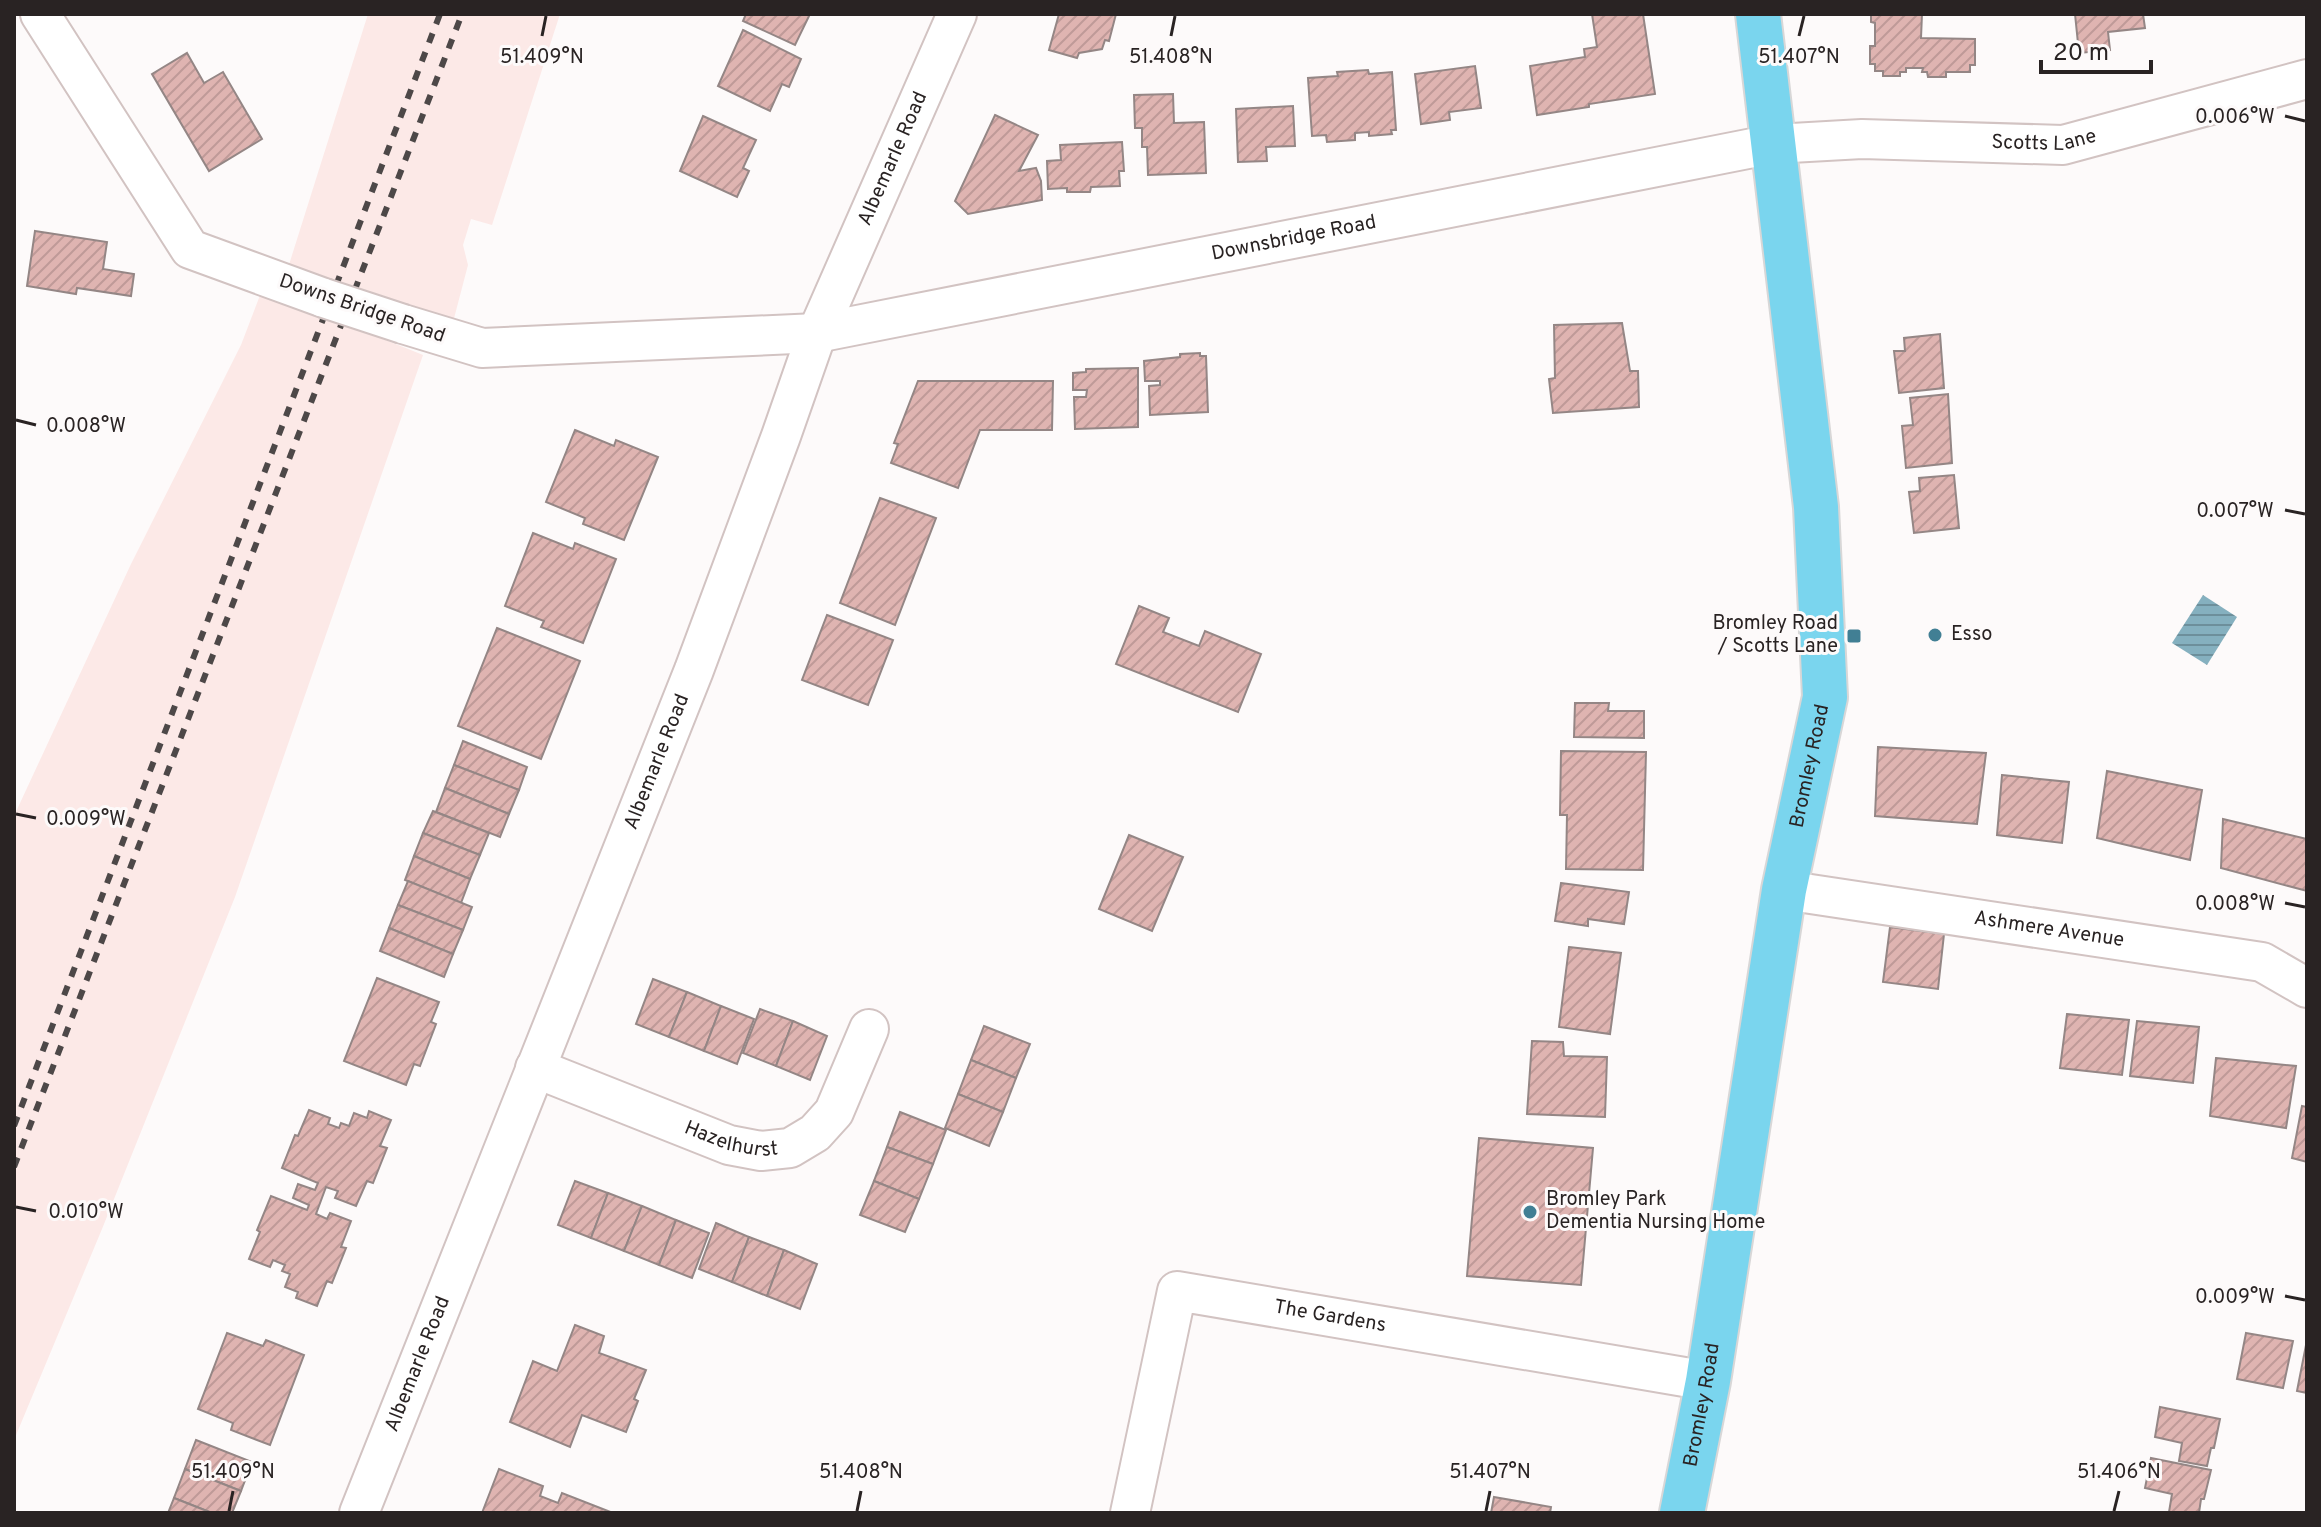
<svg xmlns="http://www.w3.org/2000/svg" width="2321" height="1527" viewBox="0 0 2321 1527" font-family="Overpass,sans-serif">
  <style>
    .built { fill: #fce9e7 }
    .water { fill: url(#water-rules) }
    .building { fill: url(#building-hatch); stroke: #948685; stroke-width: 2 }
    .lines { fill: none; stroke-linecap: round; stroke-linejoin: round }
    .minor-casing { stroke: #d2c3c2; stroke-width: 42 }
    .primary-casing { stroke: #d8d7d7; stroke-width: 48 }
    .minor { stroke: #fff; stroke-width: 38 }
    .primary { stroke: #7ad5ee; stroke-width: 44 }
    .rail { stroke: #4d4848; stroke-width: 6; stroke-dasharray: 10 10; stroke-linecap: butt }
    .minor-bridge-casing { stroke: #d2c3c2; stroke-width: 42; stroke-linecap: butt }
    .minor-bridge { stroke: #fff; stroke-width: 38 }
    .ticks { fill: none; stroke: #292323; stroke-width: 3 }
    .poi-dot { fill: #417f94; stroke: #fdfafa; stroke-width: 3 }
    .labels { text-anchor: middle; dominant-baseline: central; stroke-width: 6; stroke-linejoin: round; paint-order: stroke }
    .street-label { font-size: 20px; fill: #292323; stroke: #fdfafa }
    .poi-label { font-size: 20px; fill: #292323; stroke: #fdfafa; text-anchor: start }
    .ticks-label { font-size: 20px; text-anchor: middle; fill: #292323; stroke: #fdfafa; stroke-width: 6; stroke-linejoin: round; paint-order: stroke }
  </style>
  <defs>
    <pattern id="water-rules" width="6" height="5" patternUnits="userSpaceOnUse" patternTransform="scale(2)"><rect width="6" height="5" fill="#85b0bf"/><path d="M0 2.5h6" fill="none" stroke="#6d8f9b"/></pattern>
    <pattern id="building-hatch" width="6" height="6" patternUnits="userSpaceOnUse" patternTransform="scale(2)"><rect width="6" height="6" fill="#dfb4b1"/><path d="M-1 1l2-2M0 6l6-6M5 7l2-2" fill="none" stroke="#bf9a98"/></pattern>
  </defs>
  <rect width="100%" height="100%" fill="#fdfafa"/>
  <!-- built -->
  <g class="built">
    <path d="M368,14H560L492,225L471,219L463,245L468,265L452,326L287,271Z"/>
    <path d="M262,290L423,355L235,897L102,1229L14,1440V816L131,564L241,345Z"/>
  </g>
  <!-- water -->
  <path class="water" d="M2203,595L2237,617L2207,665L2172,643Z"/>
  <!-- building -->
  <g class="building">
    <path d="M746,14H810L795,45L743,21Z"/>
    <path d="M1059,14H1116L1109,41L1105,40L1102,49L1079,53L1077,58L1049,50Z"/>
    <path d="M1592,14H1643L1655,94L1589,104V107L1537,115L1530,66L1585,57L1584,49L1597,47Z"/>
    <path d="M1871,14H1922L1921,38L1975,39V65H1970V72H1946V77H1928L1927,72H1922L1923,68H1906V72H1900V76H1883V71H1875V64H1870V46H1875V23L1871,22Z"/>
    <path d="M2075,14H2143L2145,28L2108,32L2110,50L2079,53Z"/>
    <path d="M743,30L801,59L789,87L782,84L770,111L718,86Z"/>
    <path d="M187,53L204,83L223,72L262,139L209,171L152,74Z"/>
    <path d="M1475,66L1481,108L1449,112L1450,120L1421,124L1415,74Z"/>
    <path d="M1368,70L1369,74L1392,72L1396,130H1391L1392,134L1369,136V132L1355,133V140L1327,142L1326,135L1312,136L1308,78L1338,76L1337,72Z"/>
    <path d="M1173,94L1174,123L1204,122L1206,173L1148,175L1147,147H1142V128H1135L1134,95Z"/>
    <path d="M1293,106L1295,146L1266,147L1267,161L1238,162L1236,109Z"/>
    <path d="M995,115L1038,135L1019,171L1036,168L1041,181L1042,200L968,214L955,201Z"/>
    <path d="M703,116L756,140L743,168L749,171L737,197L680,171Z"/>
    <path d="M1122,142L1124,171H1119L1120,186L1091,187L1090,192H1067V188L1048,189L1047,161L1061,160L1060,145Z"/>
    <path d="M35,231L107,242L103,269L134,274L131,296L77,288L76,294L27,286Z"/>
    <path d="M1622,323L1630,371H1638L1639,407L1553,413L1549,379L1555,378L1554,325Z"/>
    <path d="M1940,334L1944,388L1899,393L1894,351H1905L1904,338Z"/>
    <path d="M1200,353V356H1206L1208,412L1150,415L1149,386L1160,385V381H1145L1144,361L1180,357V354Z"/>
    <path d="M1138,368V427L1075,429L1074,397H1086L1087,390H1073V373L1086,372V369Z"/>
    <path d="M918,381H1053L1052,430H980L958,488L891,463L898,444L894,443Z"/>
    <path d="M1948,394L1952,463L1906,468L1902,426L1913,425L1910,398Z"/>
    <path d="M575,430L614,446L616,440L658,457L624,540L583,524L585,518L546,502Z"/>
    <path d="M1954,475L1959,528L1914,533L1909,492L1920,491L1919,478Z"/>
    <path d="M880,498L936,518L895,625L840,603Z"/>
    <path d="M533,533L573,549L575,543L616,559L583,643L541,627L544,621L505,606Z"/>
    <path d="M1139,606L1169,618L1163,632L1199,646L1205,631L1261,654L1238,712L1116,664Z"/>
    <path d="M827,615L893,640L868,705L802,680Z"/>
    <path d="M497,628L580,661L541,759L458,726Z"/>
    <path d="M1575,703H1609L1608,711H1644V738L1574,737Z"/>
    <path d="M463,741L527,767L519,790L454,765Z"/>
    <path d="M1878,747L1986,753L1977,824L1875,816Z"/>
    <path d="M1561,751L1646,752L1643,870L1566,869L1567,815H1560Z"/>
    <path d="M454,765L519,790L509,814L445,788Z"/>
    <path d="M2107,771L2202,790L2190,860L2097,838Z"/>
    <path d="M2002,775L2069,782L2062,843L1997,835Z"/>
    <path d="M445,788L509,814L500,837L436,812Z"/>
    <path d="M433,811L489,833L480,855L423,833Z"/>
    <path d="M2223,819L2307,839V891L2221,868Z"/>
    <path d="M423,833L480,855L470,879L414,856Z"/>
    <path d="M1129,835L1183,857L1152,931L1099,909Z"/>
    <path d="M414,856L470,879L461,903L405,880Z"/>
    <path d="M408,881L472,907L463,930L398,905Z"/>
    <path d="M1561,883L1629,892L1624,924L1588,919V926L1555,921Z"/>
    <path d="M398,905L463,930L453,954L389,928Z"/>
    <path d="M1890,927L1944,934L1938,989L1883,982Z"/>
    <path d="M389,928L453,954L444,977L380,951Z"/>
    <path d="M1569,947L1621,953L1610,1034L1559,1027Z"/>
    <path d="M377,978L439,1002L431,1022L436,1024L420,1066L414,1064L406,1085L344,1061Z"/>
    <path d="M653,979L687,992L669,1037L636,1024Z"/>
    <path d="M687,992L721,1006L704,1051L669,1037Z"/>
    <path d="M721,1006L754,1019L737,1064L704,1051Z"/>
    <path d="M760,1009L793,1021L776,1066L743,1053Z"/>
    <path d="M2067,1014L2129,1020L2122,1075L2060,1068Z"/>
    <path d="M793,1021L827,1036L810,1080L776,1066Z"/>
    <path d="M2137,1021L2199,1027L2193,1083L2130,1076Z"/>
    <path d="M984,1026L1030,1044L1016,1078L971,1060Z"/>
    <path d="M1532,1041L1563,1042L1564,1056L1607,1057L1605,1117L1527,1114Z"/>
    <path d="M2216,1058L2296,1066L2286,1128L2210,1116Z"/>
    <path d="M971,1060L1016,1078L1003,1112L958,1094Z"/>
    <path d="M958,1094L1003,1112L989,1146L945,1128Z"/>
    <path d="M2302,1106L2307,1107V1162L2292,1158Z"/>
    <path d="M309,1110L330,1118L328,1124L339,1128L341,1123L349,1126L354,1113L367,1118L369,1111L391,1120L380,1146L387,1148L373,1183L367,1181L356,1206L335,1198L338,1191L326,1187L316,1214L327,1219L330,1213L351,1221L341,1247L346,1248L332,1283L327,1281L317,1306L296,1298L298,1292L285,1287L290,1274L282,1271L285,1265L273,1260L270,1267L249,1259L260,1232L257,1230L271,1196L307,1210L309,1205L293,1198L298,1184L315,1190L318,1183L282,1168L295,1135L298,1136Z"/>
    <path d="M900,1112L946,1130L933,1164L887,1147Z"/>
    <path d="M1479,1138L1593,1148L1581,1285L1467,1276Z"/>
    <path d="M887,1147L933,1164L919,1199L874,1181Z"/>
    <path d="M575,1181L608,1193L591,1238L558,1225Z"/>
    <path d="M874,1181L919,1199L905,1232L860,1215Z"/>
    <path d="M608,1193L642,1206L624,1251L591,1238Z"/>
    <path d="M642,1206L676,1220L659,1265L624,1251Z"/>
    <path d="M676,1220L709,1233L692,1278L659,1265Z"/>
    <path d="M716,1223L749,1237L732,1282L699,1269Z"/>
    <path d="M749,1237L784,1250L767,1296L732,1282Z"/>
    <path d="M784,1250L817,1264L800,1309L767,1296Z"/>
    <path d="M575,1325L604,1336L599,1353L646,1370L634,1399L638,1401L626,1432L582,1415L570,1447L510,1422L533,1361L557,1371Z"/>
    <path d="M227,1333L263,1346L266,1340L304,1355L270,1445L231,1430L233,1423L198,1409Z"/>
    <path d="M2246,1333L2293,1341L2283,1388L2237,1379Z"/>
    <path d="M2306,1345H2307V1393L2297,1391Z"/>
    <path d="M2160,1407L2220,1419L2214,1448H2211L2207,1466L2179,1461L2182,1443L2155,1437Z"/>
    <path d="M196,1440L252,1462L241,1491L185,1469Z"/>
    <path d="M2151,1458L2211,1470L2204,1499H2201L2199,1513L2169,1512L2172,1494L2145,1488Z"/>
    <path d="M185,1469L241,1491L232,1513H212L174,1498Z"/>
    <path d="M499,1469L543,1486L540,1496L558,1503L562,1493L613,1513H482Z"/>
    <path d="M1494,1497L1551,1507L1550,1513H1491Z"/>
    <path d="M174,1498L212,1513H168Z"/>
  </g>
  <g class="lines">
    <!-- minor casing -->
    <g class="minor-casing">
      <g id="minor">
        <path d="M40,14L190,249L324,298"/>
        <path id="s1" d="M403,324L482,348L817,333L1773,144L1862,139L2063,145L2307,79"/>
        <path id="s2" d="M1784,890L2262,962L2307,988"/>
        <path id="s3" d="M535,1068L729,1145L761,1151L790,1148L815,1133L834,1112L869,1029"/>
        <path id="s4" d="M359,1513L694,670L781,436L817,333L957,14"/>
        <path id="s5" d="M1130,1513L1177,1291L1708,1381"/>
      </g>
    </g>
    <!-- primary casing -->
    <g class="primary-casing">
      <g id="primary">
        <path id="s6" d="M1682,1513L1708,1381L1784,890L1825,697L1816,507L1758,14"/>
      </g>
    </g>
    <!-- minor -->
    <use href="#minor" class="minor"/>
    <!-- primary -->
    <use href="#primary" class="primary"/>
    <!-- rail -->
    <g class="rail">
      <path d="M14,1126L440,14"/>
      <path d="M14,1167L462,14"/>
    </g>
    <!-- minor-bridge casing -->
    <g class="minor-bridge-casing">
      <path id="minor-bridge" d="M324,298L403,324"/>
    </g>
    <!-- minor-bridge -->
    <use href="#minor-bridge" class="minor-bridge"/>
  </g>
  <!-- ticks -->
  <path class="ticks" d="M542,36L546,16M1171,36L1175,16M1799,36L1804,16M2285,116L2305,121M16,420L36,425M2285,510L2305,514M16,814L36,818M2285,903L2305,907M16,1207L36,1211M2285,1296L2305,1300M229,1511L233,1491M857,1511L861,1491M1486,1511L1490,1491M2114,1511L2119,1491"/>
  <!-- markers -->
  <g class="poi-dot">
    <circle cx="1935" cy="635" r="8"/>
    <rect x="1846" y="628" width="16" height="16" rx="4"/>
    <circle cx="1530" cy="1212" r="8"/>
  </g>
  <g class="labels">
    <!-- street labels -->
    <g class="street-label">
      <text stroke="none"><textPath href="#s1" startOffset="1664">Scotts Lane</textPath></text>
      <text stroke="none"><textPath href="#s4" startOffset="1456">Albemarle Road</textPath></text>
      <text stroke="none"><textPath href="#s1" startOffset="904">Downsbridge Road</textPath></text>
      <text transform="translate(362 309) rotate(19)">Downs Bridge Road</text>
      <text stroke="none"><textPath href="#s4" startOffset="808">Albemarle Road</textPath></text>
      <text stroke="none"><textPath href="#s6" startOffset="758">Bromley Road</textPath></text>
      <text stroke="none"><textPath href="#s2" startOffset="268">Ashmere Avenue</textPath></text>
      <text stroke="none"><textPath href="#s3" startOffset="210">Hazelhurst</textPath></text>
      <text stroke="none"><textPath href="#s5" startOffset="382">The Gardens</textPath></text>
      <text stroke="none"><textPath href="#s4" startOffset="160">Albemarle Road</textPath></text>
      <text stroke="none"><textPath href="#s6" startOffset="110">Bromley Road</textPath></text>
    </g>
    <!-- poi labels -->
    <g class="poi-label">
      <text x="1838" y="624" text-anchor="end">Bromley Road<tspan x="1838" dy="23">/ Scotts Lane</tspan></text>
      <text x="1951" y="635">Esso</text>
      <text x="1546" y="1200">Bromley Park<tspan x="1546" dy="23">Dementia Nursing Home</tspan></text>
    </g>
  </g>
  <g class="ticks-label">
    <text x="542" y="63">51.409°N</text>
    <text x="1171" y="63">51.408°N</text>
    <text x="1799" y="63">51.407°N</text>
    <text x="2235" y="123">0.006°W</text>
    <text x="86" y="432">0.008°W</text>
    <text x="2235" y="517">0.007°W</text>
    <text x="86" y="825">0.009°W</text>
    <text x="2235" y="910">0.008°W</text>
    <text x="86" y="1218">0.010°W</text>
    <text x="2235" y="1303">0.009°W</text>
    <text x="233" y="1478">51.409°N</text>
    <text x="861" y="1478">51.408°N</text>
    <text x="1490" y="1478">51.407°N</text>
    <text x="2119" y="1478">51.406°N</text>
  </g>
  <!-- border -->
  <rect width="2321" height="1527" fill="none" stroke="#292323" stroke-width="32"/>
  <!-- scale -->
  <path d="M2041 60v12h110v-12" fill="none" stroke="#292323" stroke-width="4"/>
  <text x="2053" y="60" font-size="24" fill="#292323" stroke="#fdfafa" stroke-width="6" paint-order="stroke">20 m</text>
</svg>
